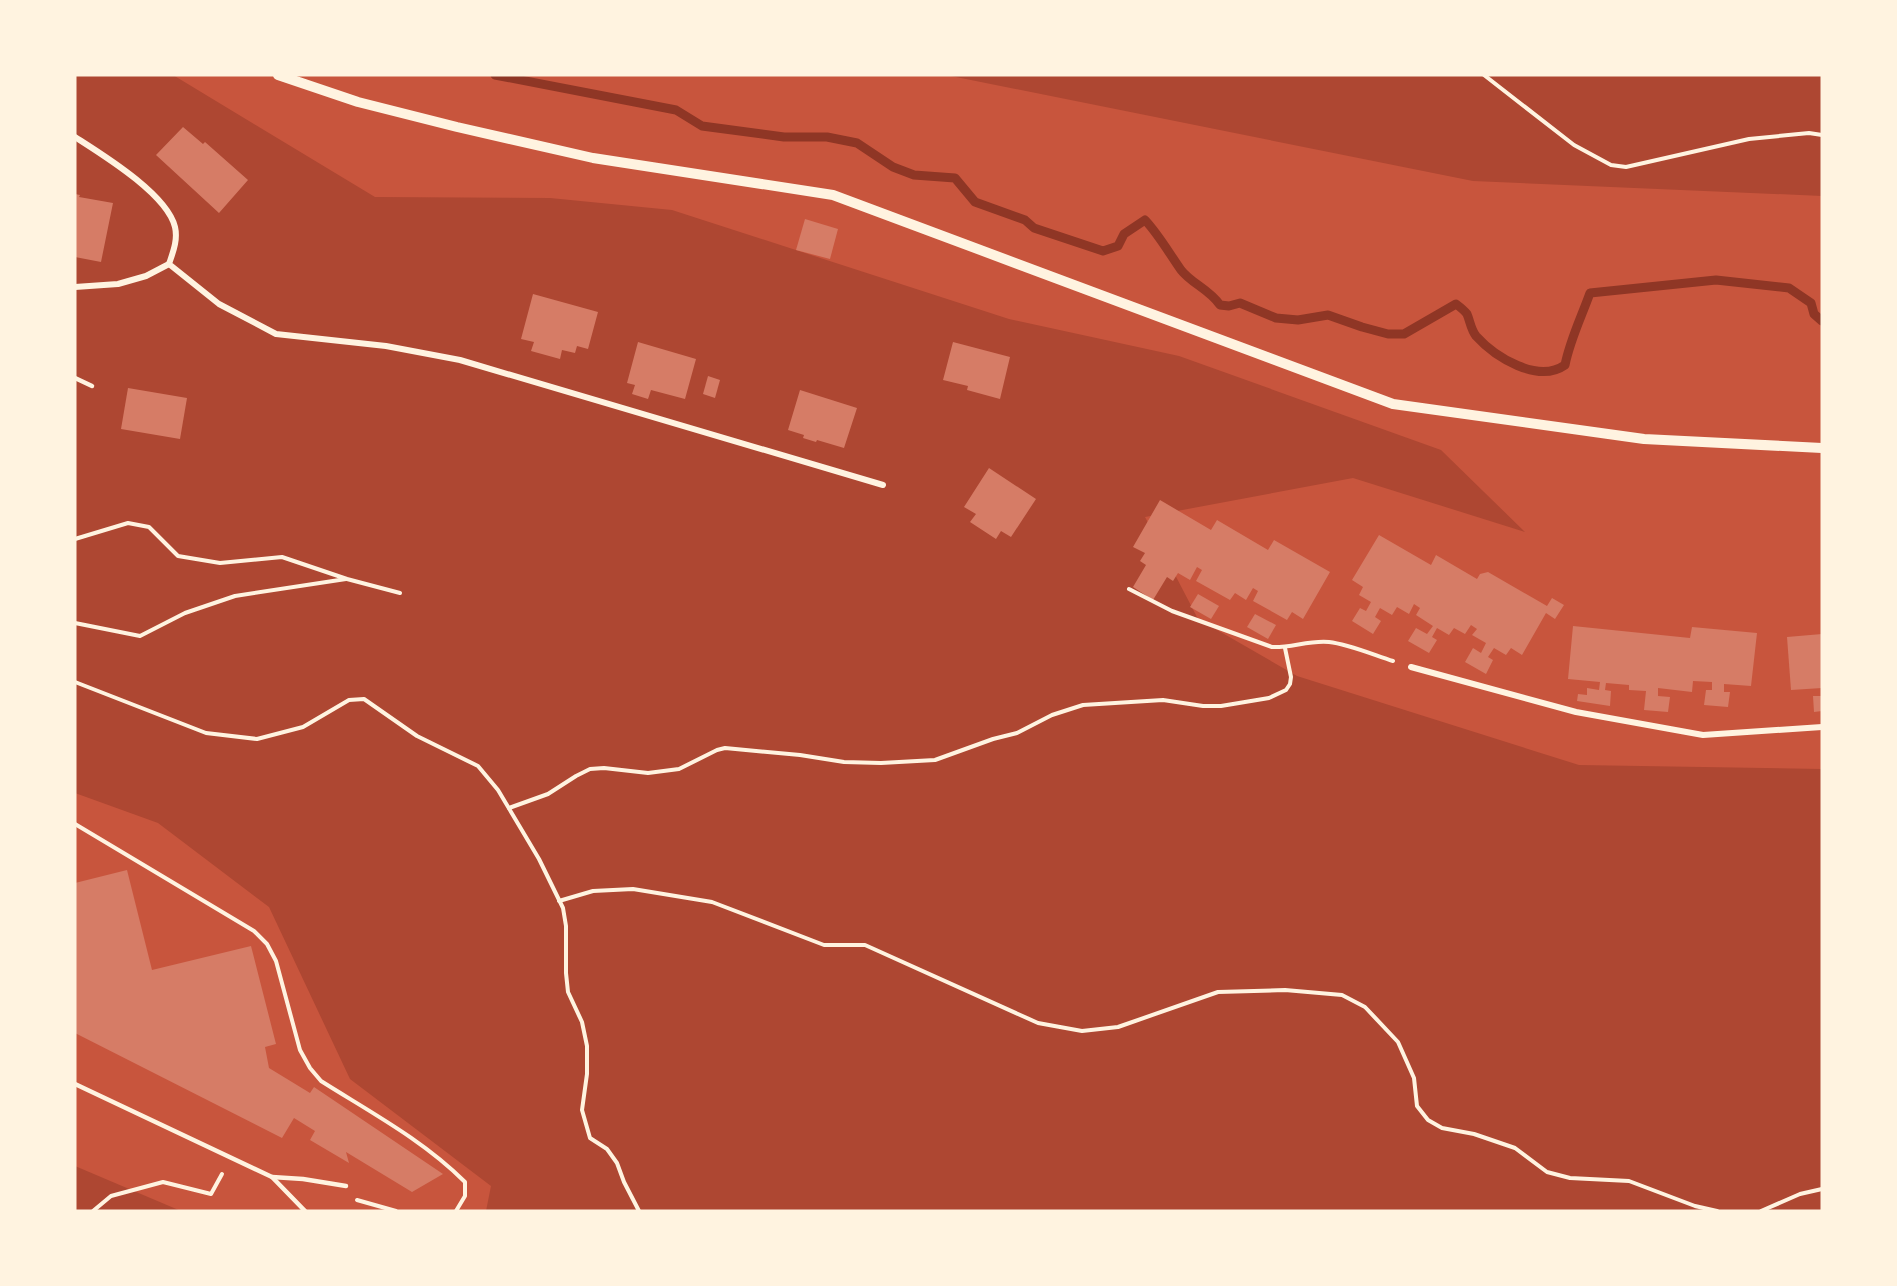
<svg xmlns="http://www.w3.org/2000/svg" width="1897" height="1286" viewBox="0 0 1897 1286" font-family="Raleway,sans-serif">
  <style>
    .green { fill: #ae4732 }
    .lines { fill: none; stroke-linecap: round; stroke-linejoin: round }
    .stream { stroke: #8f3625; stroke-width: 9 }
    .building { fill: #d67c66 }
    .path { stroke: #fff3e0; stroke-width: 4 }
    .service { stroke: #fff3e0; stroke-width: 4.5 }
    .minor { stroke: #fff3e0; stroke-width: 6 }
    .tertiary { stroke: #fff3e0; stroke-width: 10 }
  </style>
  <rect width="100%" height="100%" fill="#c8553d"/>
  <!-- green -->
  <g class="green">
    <path d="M75,75H173L375,197L550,198L672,210L1009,319L1179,356L1441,450L1525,532L1353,478L1145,517L1198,619L1297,676L1579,765L1822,769V1211H486L491,1186L350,1079L269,907L158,823L75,793Z"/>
    <path d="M946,75H1822V196L1473,181Z"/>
    <path d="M75,1166L181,1211H75Z"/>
  </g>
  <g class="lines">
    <!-- stream -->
    <path class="stream" d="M495,75L676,110L702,126L784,137H827L857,143L893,167L914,175L955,178L975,202L1025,220L1034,228L1103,251L1118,246L1124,234L1145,220C1159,235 1169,253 1181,270C1192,284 1209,289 1220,305L1229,306L1240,303L1276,318L1298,320L1328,315L1362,327L1388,334H1404L1456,304C1460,307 1464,310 1467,314C1470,321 1471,330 1476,336C1495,357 1538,384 1565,365C1570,340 1581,318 1590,293L1716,280L1789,288L1811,303L1814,314L1822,321"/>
  </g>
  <!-- building -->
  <g class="building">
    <path d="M183,127L203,144L205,142L248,180L219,213L156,155Z"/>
    <path d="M75,194L80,195L79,197L113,203L101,262L75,257Z"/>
    <path d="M805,219L838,229L830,259L796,250Z"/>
    <path d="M533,294L598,312L588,349L577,346L575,353L562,350L560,359L531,351L534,342L521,339Z"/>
    <path d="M638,342L696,359L685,399L651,390L648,399L632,394L635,385L627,383Z"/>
    <path d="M953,342L1010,357L1000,399L967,390L968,386L943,380Z"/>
    <path d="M708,376L720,380L715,398L703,394Z"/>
    <path d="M128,388L187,398L180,439L121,429Z"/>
    <path d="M800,390L857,408L844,448L817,440L816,442L803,438L804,435L788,430Z"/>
    <path d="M989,468L1036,499L1011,537L1001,531L996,539L970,522L976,514L964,507Z"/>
    <path d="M1160,500L1211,530L1217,520L1268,550L1274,540L1330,572L1303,619L1292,612L1287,620L1253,601L1258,591L1253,588L1246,600L1235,593L1230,600L1196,581L1202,570L1197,567L1190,580L1178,573L1173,581L1167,577L1153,600L1133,587L1146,565L1140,561L1145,553L1133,547Z"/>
    <path d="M1379,535L1431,565L1436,555L1477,579L1480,574L1488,572L1547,606L1552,598L1564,605L1555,619L1546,613L1522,655L1511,648L1506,655L1494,648L1488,657L1493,660L1486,674L1465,662L1473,648L1481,653L1486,643L1472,635L1477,629L1471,625L1465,634L1454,628L1449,635L1437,628L1432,637L1437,640L1429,653L1408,641L1416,628L1427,634L1433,626L1416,615L1420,608L1414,604L1409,614L1397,607L1392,615L1380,608L1375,617L1381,621L1373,634L1352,621L1360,608L1366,611L1371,602L1359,595L1363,587L1352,580Z"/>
    <path d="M1198,594L1219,606L1211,619L1190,607Z"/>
    <path d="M1255,614L1276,625L1268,639L1247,627Z"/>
    <path d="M1573,626L1690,638L1692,627L1757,633L1751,686L1724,684V692H1730L1728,707L1704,705L1706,690H1712V682L1693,681L1692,692L1658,688V696L1670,697L1668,712L1644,710L1646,691L1629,690V685L1606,683L1605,690L1611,691L1610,706L1577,701L1578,694L1587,695V688L1599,690L1600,682L1568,679Z"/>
    <path d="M1822,634V688L1791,690L1787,637Z"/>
    <path d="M1813,696H1822V711L1814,712Z"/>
    <path d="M127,870L152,970L251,946L276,1044L265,1047L269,1068L310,1093L314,1087L443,1174L412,1192L346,1152L349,1163L310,1140L315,1131L294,1118L282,1138L75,1033V883Z"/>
  </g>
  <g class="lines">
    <!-- path -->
    <g class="path">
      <path d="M1484,75L1574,145L1611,165L1626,167L1749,139L1809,133L1822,135"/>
      <path d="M75,539L128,523L149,527L178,556L220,563L282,557L347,579L400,593"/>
      <path d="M1129,589L1172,611L1272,647C1291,648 1309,640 1329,642C1348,644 1374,655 1393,661"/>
      <path d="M75,623L140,636L185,613L235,596L346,579"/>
      <path d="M75,682L206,733L257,739L303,727L349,700L364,699L417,736L478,766L498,790L539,859L563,908L566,926V973L568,992L582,1022L587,1046V1074L582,1110L590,1138L607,1149L617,1163L624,1182L639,1211"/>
      <path d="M509,808L548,794L576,776L590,769L604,768L648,773L679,769L717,750L725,748L800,755L844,762L881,763L935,760L993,739L1017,733L1052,715L1083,705L1163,700L1203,706H1221L1269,698L1286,690L1290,684L1291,677L1285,648"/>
      <path d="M75,824L254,931L267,944L276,961L300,1050L310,1068L321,1081C370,1112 423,1140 465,1182V1196L456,1211"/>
      <path d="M559,901L593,891L633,889L712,902L824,945H865L1038,1023L1082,1031L1118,1027L1218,992L1285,990L1342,995L1365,1007L1398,1042L1414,1078L1417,1106L1428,1120L1442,1128L1474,1134L1515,1148L1547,1172L1570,1178L1629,1181L1695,1206L1717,1211"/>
      <path d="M357,1200L396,1211"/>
      <path d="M93,1211L111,1196L163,1182L211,1194L222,1174"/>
      <path d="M1761,1211L1800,1194L1822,1189"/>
    </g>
    <!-- service -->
    <g class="service">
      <path d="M75,378L92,386"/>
      <path d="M75,1084L272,1177L305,1211"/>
      <path d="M272,1177L303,1179L346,1186"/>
    </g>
    <!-- minor -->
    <g class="minor">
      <path d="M75,137C103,155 167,194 175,227C178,240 173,252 169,264L219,304L276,334L386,346L460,360L883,485"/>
      <path d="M75,287L118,284L146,276L169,264"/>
      <path d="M1411,667L1576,712L1703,735L1822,727"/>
    </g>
    <!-- tertiary -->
    <path class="tertiary" d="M278,75L358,102L457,127L593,158L833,195L1393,404L1644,439L1822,448"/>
  </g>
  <!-- border -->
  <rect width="1897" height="1286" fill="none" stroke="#fff3e0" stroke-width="153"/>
</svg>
